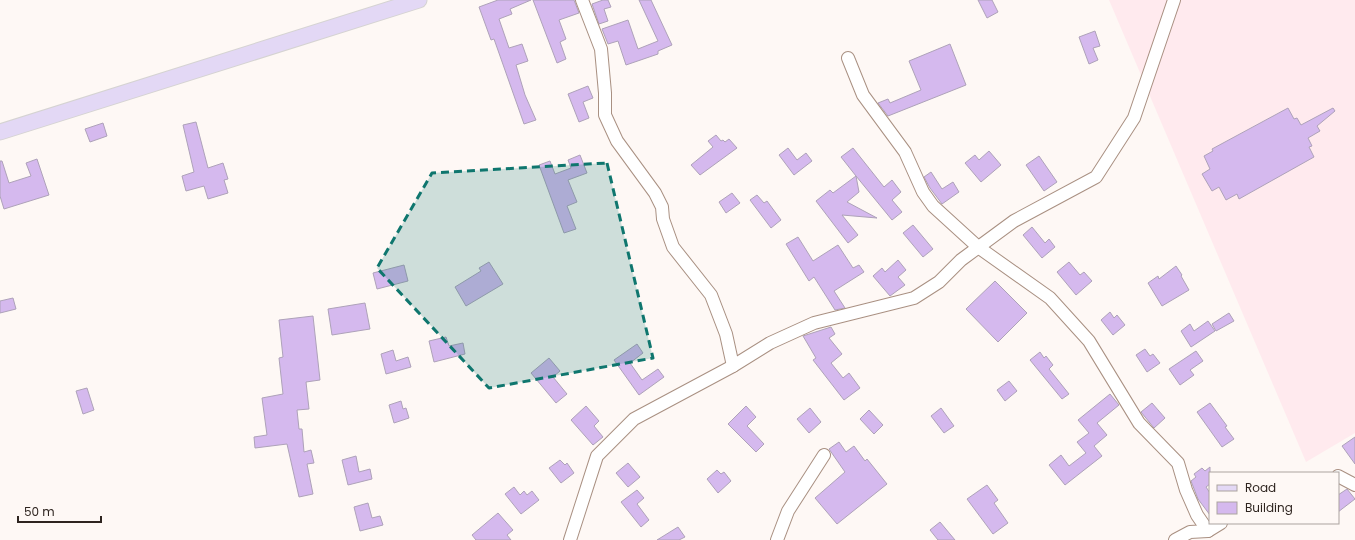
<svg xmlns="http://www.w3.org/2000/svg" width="1355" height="540" viewBox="0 0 1355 540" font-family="Poppins,sans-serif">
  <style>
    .education { fill: #ffeaee }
    .building { fill: #d5b9ee; stroke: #aea2b9 }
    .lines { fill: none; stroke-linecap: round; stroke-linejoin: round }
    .minor-casing { stroke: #a99082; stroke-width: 14 }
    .major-casing { stroke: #d5d3d2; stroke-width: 17 }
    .minor { stroke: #fff; stroke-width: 12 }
    .major { stroke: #e3d8f5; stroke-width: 15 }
    .marked { fill: #0f766e; fill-opacity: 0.2; stroke: #0f766e; stroke-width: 3; stroke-dasharray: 8 5; stroke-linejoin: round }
  </style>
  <rect width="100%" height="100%" fill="#fef8f5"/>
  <!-- education -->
  <path class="education" d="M1109,0H1355V433L1306,462Z"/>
  <!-- building -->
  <g class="building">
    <path d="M498,0H531L510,9L512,14L499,19L509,48L522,44L528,61L516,65L525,95L536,120L524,124L494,39L491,40L479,7Z"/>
    <path d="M533,0H574L579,13L559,20L566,39L560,42L566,59L557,63Z"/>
    <path d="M603,0H608L611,7L604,9L608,21L599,24L592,4Z"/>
    <path d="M639,0H651L672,45L658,51V54L626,65L618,41L608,44L602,29L628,20L638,49L658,41Z"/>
    <path d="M978,0H992L998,12L987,18Z"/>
    <path d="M1095,31L1100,46L1093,48L1098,60L1089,64L1079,37Z"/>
    <path d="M950,44L966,85L888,116L878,103L888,99L890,103L921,90L909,61Z"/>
    <path d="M588,86L593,98L583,102L589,118L579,122L568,94Z"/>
    <path d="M1288,108L1294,119L1297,118L1301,125L1333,108L1335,111L1317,126L1320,131L1308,138L1312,146L1309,147L1314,157L1239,199L1237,194L1226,200L1219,187L1212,191L1202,174L1210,169L1204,156L1213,151L1212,149Z"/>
    <path d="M196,122L208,168L223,163L228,179L224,180L228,193L208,199L204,186L186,191L182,176L194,172L183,125Z"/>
    <path d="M103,123L107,136L90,142L85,129Z"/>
    <path d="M716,135L721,141L723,140L725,142L729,139L737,148L700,175L691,165L713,147L708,141Z"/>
    <path d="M788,148L797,160L806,153L812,161L794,175L779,155Z"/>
    <path d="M853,148L884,187L892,180L901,192L892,200L902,212L892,220L856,176L859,192L847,202L877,218L842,215L858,235L848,243L816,201L830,190L833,193L856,176L841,157Z"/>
    <path d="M989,151L1001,165L981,182L965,163L975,155L979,160Z"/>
    <path d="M580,155L587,173L568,180L577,202L567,206L576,229L564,233L539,165L550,161L555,174L571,168L568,160Z"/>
    <path d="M1039,156L1057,182L1044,191L1026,165Z"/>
    <path d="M37,159L49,195L4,209L0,196V161H2L9,183L31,176L26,163Z"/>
    <path d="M931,172L942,189L953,182L959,192L942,204L930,188L924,177Z"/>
    <path d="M732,193L740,203L726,213L719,202Z"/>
    <path d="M757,195L764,203L767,201L781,220L771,228L750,200Z"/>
    <path d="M913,225L933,249L923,257L903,233Z"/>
    <path d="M1032,227L1045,243L1049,239L1055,247L1042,258L1023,235Z"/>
    <path d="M798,237L813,261L838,245L853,268L859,265L864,272L834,291L845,308L835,310L814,277L809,281L786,244Z"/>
    <path d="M898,260L906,270L898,277L905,285L890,296L873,276L882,268L885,272Z"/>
    <path d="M489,262L503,284L466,306L455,287L481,271L479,268Z"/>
    <path d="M1069,262L1080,275L1084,272L1092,281L1076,295L1057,272Z"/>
    <path d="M404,265L408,281L377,289L373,273Z"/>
    <path d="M1176,266L1182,275L1181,276L1189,290L1162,306L1148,283L1158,276L1159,279Z"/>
    <path d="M995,281L1027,313L998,342L966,309Z"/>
    <path d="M13,298L16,309L0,313V301Z"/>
    <path d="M365,303L370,329L332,335L328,309Z"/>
    <path d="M1110,312L1114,318L1117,315L1125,325L1113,335L1101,320Z"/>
    <path d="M1229,313L1234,321L1216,331L1212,324Z"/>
    <path d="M313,316L320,380L306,382L309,409L297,410L299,429H302L304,452L311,450L314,463L307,464L313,494L299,497L287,444L255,448L254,437L267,435L262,398L283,394L279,358L283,357L279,320Z"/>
    <path d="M1208,321L1215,331L1191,347L1181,331L1190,324L1194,331Z"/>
    <path d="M831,327L835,334L829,338L842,354L831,363L843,378L849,373L860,388L844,400L813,360L816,358L803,336Z"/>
    <path d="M446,337L449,346L463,343L465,354L434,362L429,341Z"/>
    <path d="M637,344L643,353L630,363L642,380L658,369L664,377L639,395L614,360Z"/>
    <path d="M1145,349L1150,356L1153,354L1160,363L1147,372L1136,355Z"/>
    <path d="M393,350L396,361L408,357L411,367L386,374L381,354Z"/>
    <path d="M1196,351L1203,361L1190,370L1194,375L1180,385L1169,369Z"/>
    <path d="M1040,352L1044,358L1046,356L1053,365L1049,369L1069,394L1062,399L1030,360Z"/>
    <path d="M549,358L560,371L553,377L567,394L556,403L531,373Z"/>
    <path d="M1009,381L1017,391L1005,401L997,390Z"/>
    <path d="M87,388L94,410L83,414L76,391Z"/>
    <path d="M1110,394L1119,405L1097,423L1107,435L1094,446L1102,456L1065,485L1049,465L1061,455L1069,466L1086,453L1077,442L1089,433L1078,420Z"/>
    <path d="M401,401L403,409L406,408L409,418L394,423L389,405Z"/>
    <path d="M1152,403L1165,418L1154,428L1141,412Z"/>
    <path d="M1210,403L1227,426L1225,427L1234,439L1222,447L1197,412Z"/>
    <path d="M586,406L599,421L594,426L603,437L593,445L571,420Z"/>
    <path d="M746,406L756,417L747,426L764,444L756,452L728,424Z"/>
    <path d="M810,408L821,422L809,433L797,419Z"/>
    <path d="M941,408L954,426L944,433L931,416Z"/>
    <path d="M869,410L883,425L874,434L860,419Z"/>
    <path d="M1355,437V464L1342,446Z"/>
    <path d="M839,442L846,452L854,446L865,461L867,459L887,484L837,524L815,498L845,472L829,449Z"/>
    <path d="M356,456L359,472L370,469L372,479L348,485L342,460Z"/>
    <path d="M560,460L565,465L567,463L574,473L561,483L549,468Z"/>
    <path d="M628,463L640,477L628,487L616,473Z"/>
    <path d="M1210,467V484L1206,487L1210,493V515L1198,499L1191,481L1196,477L1194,474L1202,468L1205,471Z"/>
    <path d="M717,470L721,474L724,472L731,481L718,493L707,479Z"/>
    <path d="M987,485L998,500L994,503L1008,523L993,534L967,499Z"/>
    <path d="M514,487L520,495L524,491L527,495L532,491L539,500L521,514L505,494Z"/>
    <path d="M1347,489L1355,499L1338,512V495Z"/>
    <path d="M637,490L644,498L637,504L649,520L641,527L621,502Z"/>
    <path d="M368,503L372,518L380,516L383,525L360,531L354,507Z"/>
    <path d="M498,513L513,530L507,535L511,540H476L472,535Z"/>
    <path d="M940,522L955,540H938L930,530Z"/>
    <path d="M678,527L685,537L679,540H657Z"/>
  </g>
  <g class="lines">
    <!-- minor casing -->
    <g class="minor-casing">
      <g id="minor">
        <path d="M582,0L601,49L605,93V115L617,141L655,193L662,207L663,219L673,247L711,295L726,334L733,366"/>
        <path d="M848,58L863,95L905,152L923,192L933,206L978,247L1050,298L1089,341L1139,423L1178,463L1186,490L1197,515L1208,531"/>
        <path d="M1338,476L1355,485"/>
        <path d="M570,540L597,456L634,419L733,366L770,343L814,323L914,298L939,282L961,260L1014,221L1096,177L1134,118L1174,0"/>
        <path d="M777,540L788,511L824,455"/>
        <path d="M1175,540L1190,532L1208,531L1221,523"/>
      </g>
    </g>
    <!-- major casing -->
    <g class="major-casing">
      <path id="major" d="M0,132L419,0"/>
    </g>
    <!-- minor -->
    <use href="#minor" class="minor"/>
    <!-- major -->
    <use href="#major" class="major"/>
  </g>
  <!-- marked area -->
  <path class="marked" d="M607,163L653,358L489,388L377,268L432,173Z"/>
  <!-- legend -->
  <rect x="1209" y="472" width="130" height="52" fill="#fef8f5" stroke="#aba39f"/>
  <rect x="1217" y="485" width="20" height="6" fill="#e3d8f5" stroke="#aba39f"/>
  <text x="1245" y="492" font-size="12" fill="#2e241f">Road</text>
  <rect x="1217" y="502" width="20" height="12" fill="#d5b9ee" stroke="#aba39f"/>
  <text x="1245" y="512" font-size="12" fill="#2e241f">Building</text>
  <!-- scale -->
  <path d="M18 516v6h83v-6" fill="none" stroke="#2e241f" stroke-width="2"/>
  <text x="24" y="516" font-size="12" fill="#2e241f" stroke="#fef8f5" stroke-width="3" paint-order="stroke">50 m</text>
</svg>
